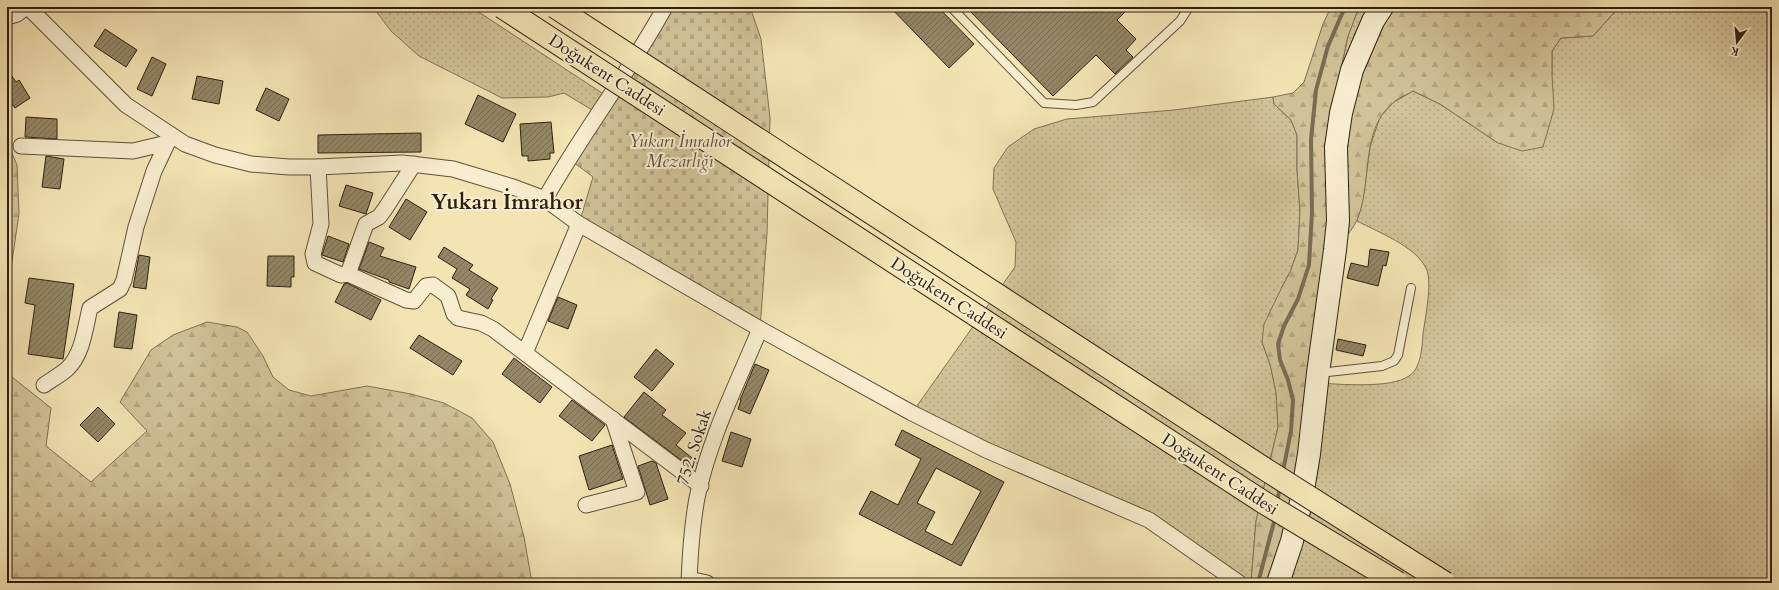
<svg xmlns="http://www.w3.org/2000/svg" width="1779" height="590" viewBox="0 0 1779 590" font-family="Cardo,serif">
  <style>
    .grass { fill: url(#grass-dots); stroke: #7f7255 }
    .forest { fill: url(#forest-firs); stroke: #7f7255 }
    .cemetery { fill: url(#cemetery-stones); stroke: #7f7255 }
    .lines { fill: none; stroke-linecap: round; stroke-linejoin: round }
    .stream { stroke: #7b6d52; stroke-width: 4 }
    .building { fill: url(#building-hatch); stroke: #2c2012; fill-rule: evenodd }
    .lane-casing { stroke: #5e513a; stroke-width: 10 }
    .street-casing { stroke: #5e513a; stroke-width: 17 }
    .secondary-casing { stroke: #2c2012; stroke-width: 24 }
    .lane { stroke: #f8edce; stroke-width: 8 }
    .street { stroke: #f8edce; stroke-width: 15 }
    .secondary { stroke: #f8edce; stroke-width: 22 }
    .primary-bridge-casing { stroke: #2c2012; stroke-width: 24; stroke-linecap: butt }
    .primary-bridge { stroke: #f4e4b4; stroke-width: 22 }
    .labels { text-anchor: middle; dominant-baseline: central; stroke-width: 4; stroke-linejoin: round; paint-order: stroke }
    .street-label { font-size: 17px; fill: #2c2012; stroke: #f8edce }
    .park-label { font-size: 17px; font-style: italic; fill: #5e513a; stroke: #f8edce }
    .district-label { font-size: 21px; font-weight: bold; fill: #2c2012; stroke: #f8edce }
  </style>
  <defs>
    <pattern id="grass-dots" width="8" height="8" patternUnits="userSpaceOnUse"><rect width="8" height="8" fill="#d2c398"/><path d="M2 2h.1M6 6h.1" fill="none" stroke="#b4a782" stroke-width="1.8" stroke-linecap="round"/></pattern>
    <pattern id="forest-firs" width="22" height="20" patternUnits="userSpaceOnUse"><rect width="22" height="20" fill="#d2c398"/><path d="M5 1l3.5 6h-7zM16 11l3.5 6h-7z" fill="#b4a782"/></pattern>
    <pattern id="cemetery-stones" width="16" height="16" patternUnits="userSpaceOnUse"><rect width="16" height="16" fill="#d2c398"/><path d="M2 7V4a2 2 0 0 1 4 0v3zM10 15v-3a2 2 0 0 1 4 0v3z" fill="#b4a782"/></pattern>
    <pattern id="building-hatch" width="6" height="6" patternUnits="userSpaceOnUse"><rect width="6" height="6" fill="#948666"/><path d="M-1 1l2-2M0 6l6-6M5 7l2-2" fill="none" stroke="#796d53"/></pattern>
  </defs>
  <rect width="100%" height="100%" fill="#f4e4b4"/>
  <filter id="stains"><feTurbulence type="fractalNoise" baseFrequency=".005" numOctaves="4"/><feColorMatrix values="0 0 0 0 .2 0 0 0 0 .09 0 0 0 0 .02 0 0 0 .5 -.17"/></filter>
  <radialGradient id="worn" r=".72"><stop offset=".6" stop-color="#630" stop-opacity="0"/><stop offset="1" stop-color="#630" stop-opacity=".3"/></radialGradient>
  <!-- grass -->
  <g class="grass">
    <path d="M194,7H258L254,9L215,11Z"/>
    <path d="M373,7H471L608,97L597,113L564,93L548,97L502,98L419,56L391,31Z"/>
    <path d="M1359,7H1382L1340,73L1348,36Z"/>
    <path d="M1619,7H1772V583H1278L1316,383C1340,384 1390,389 1409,376C1421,369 1422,347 1423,334C1425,318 1433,282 1426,268C1415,246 1378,232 1357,221L1363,199L1370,147L1380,117L1394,102L1413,91L1440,104L1498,143L1552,75V51L1561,38L1593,36Z"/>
    <path d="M1273,97L1274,104L1291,120L1297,135V170L1300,211L1298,250L1290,272L1282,287L1262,342L1270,364L1276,392L1278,427L1256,521L1251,583H1239L1174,536L912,413L1015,267L1016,242L993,189L994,168L1008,147L1034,129L1067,119L1174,110Z"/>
  </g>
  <!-- forest -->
  <g class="forest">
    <path d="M1331,7H1359L1348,36L1340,73L1382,7H1619L1593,36L1561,38L1552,51V75L1554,109L1543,147L1522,151L1498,143L1440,104L1413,91C1407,95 1399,97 1394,102C1359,129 1373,184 1357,220C1352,231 1342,241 1335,250L1278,583H1251L1256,521L1278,427L1276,392L1270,364L1262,342L1264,324L1282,287L1290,272L1298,250L1300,211L1297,170V135L1291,120L1274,104L1273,97L1293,93L1304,82L1323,24Z"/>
    <path d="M7,142L17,165L19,214L7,295Z"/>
    <path d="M207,322L237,327L247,332L263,356L273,377L289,390L311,396L367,386L411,394L444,403L472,418L493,442L510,484L524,537L532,583H7V373L51,408L46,446L91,482L147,431L120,402L151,350L173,335Z"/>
  </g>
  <!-- cemetery -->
  <path class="cemetery" d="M665,7H750L761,39L770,118L767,233L760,329L579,224L593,177L568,158Z"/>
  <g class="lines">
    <!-- stream -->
    <g class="stream">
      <path d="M1283,471L1291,431L1293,400L1288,380L1280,360L1278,344L1284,326L1298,299L1309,265L1312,212L1311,140L1316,90L1328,46L1345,7"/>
      <path d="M1277,503L1280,486"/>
      <path d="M1258,583L1275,518"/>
    </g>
  </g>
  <!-- building -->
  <g class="building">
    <path d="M890,7H938L974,44L949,68Z"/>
    <path d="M966,7H1130L1117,20L1136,39L1126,50L1133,57L1115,74L1096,55L1053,96Z"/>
    <path d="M105,29L137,50L126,67L94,46Z"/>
    <path d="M152,57L166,64L152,96L137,89Z"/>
    <path d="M7,69L16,82L19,80L30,98L15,108L7,96Z"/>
    <path d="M197,76L223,81L219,104L192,99Z"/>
    <path d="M266,88L289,99L279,121L256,110Z"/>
    <path d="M478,95L516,114L503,142L465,124Z"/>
    <path d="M26,117L57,119V139L25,137Z"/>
    <path d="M551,122L554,153H550V159L528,161V156H522L520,124Z"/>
    <path d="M421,133V152L318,153V135Z"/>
    <path d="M46,156L64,159L60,189L42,187Z"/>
    <path d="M346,185L373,193L366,214L339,206Z"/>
    <path d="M406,199L427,212L410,240L389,227Z"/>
    <path d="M328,236L349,244L343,262L322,255Z"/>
    <path d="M369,242L384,248L380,256L416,267L409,289L389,282V280L359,269Z"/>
    <path d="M444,247L473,265L469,270L498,288L491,299L493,300L488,309L466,295L470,289L452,278L457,269L438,257Z"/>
    <path d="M1370,249L1389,252L1386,266L1383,265L1378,286L1347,278L1351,263L1368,267Z"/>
    <path d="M139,255L150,257L146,289L133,287Z"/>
    <path d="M268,256H294V277H291V287L267,286Z"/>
    <path d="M29,278L74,284L63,359L28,354L35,305L25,303Z"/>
    <path d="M347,283L381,300L371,320L335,302L344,284Z"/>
    <path d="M558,297L577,305L568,329L548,321Z"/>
    <path d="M119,312L137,315L132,349L114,347Z"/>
    <path d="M419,335L462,361L453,375L410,348Z"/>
    <path d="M1338,339L1366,345L1363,356L1336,350Z"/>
    <path d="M656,349L674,364L652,391L634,377Z"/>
    <path d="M514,358L552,387L540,403L502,374Z"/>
    <path d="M755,364L769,370L750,414L738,409L741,400H740Z"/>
    <path d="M644,392L666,410L662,415L686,433L676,445L697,462L693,469L624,417Z"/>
    <path d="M572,400L605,425L592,441L559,416Z"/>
    <path d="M98,407L115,424L98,442L80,425Z"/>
    <path d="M902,430L1004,482L961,566L859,514L871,491L898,505L921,459L895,445ZM936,468L981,491L952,545L925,531L935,512L917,503Z"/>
    <path d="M731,432L751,439L742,467L722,461Z"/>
    <path d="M612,445L623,479L589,490L579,456Z"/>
    <path d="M652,461L656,463L668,499L650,505L638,466Z"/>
  </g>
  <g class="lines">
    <!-- lane casing -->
    <g class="lane-casing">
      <g id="lane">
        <path d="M951,7L1044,103L1076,105L1093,102L1180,21L1189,7"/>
        <path d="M1319,373L1382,366L1394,361L1398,355L1411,288"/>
      </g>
    </g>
    <!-- street casing -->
    <g class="street-casing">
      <g id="street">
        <path d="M28,7L126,105L185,144L215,155L251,164L289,167H318L402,163L453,169L513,187L545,199L579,224L760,329L912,413L986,450L1149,520L1239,583"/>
        <path d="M7,17L17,14L26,7"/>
        <path d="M21,146L133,151L167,143"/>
        <path d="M318,167L321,224L313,254L315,263L341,275L348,274L406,300L414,301L426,286L433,285L448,296L454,314L458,318L481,323L493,329L701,486"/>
        <path d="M545,199C582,133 629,73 665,7"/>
        <path d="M348,274L366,224L379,217L385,209L414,164"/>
        <path d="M525,353L579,224"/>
        <path d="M44,385C51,380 60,375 67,369C83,354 85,328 90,308L120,289L124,280L136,227L154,171L171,135"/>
        <path d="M586,505L637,492L613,419"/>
        <path d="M689,579L707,583"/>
        <path d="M689,583C690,555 692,525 697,498C709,439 737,384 760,329"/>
      </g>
    </g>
    <!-- secondary casing -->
    <g class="secondary-casing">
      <path id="secondary" d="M1278,583L1292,541L1301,502L1309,454L1318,373L1335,250L1338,221L1336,147L1341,113L1352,70L1373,21L1382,7"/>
    </g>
    <!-- lane -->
    <use href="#lane" class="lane"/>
    <!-- street -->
    <use href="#street" class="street"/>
    <!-- secondary -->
    <use href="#secondary" class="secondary"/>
    <!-- primary-bridge casing -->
    <g class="primary-bridge-casing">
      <g id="primary-bridge">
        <path d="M502,7L1263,502L1398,583"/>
        <path d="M555,7L1268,471L1445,583"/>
      </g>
    </g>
    <!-- primary-bridge -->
    <use href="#primary-bridge" class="primary-bridge"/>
  </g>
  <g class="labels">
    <!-- street labels -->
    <g class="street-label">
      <text transform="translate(607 75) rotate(33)">Doğukent Caddesi</text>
      <text transform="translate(949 298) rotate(33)">Doğukent Caddesi</text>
      <text transform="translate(694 447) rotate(-72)">752. Sokak</text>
      <text transform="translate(1220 474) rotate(33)">Doğukent Caddesi</text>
    </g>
    <!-- park labels -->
    <g class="park-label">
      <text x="680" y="141">Yukarı İmrahor<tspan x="680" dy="20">Mezarlığı</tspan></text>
    </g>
    <!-- district labels -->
    <g class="district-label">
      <text x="507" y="202">Yukarı İmrahor</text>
    </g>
  </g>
  <!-- margin -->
  <rect width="1779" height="590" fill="none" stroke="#f4e4b4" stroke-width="24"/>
  <rect x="8" y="8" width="1763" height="574" fill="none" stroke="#2c2012" stroke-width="2"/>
  <rect x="12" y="12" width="1755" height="566" fill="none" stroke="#2c2012"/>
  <!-- north arrow -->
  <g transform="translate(1737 42) rotate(196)" stroke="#f8edce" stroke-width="3" paint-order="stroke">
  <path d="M0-3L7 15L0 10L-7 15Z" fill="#2c2012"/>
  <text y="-6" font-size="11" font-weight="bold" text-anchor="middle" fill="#2c2012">K</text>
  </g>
  <rect width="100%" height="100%" filter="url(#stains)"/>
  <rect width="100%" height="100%" fill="url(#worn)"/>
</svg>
